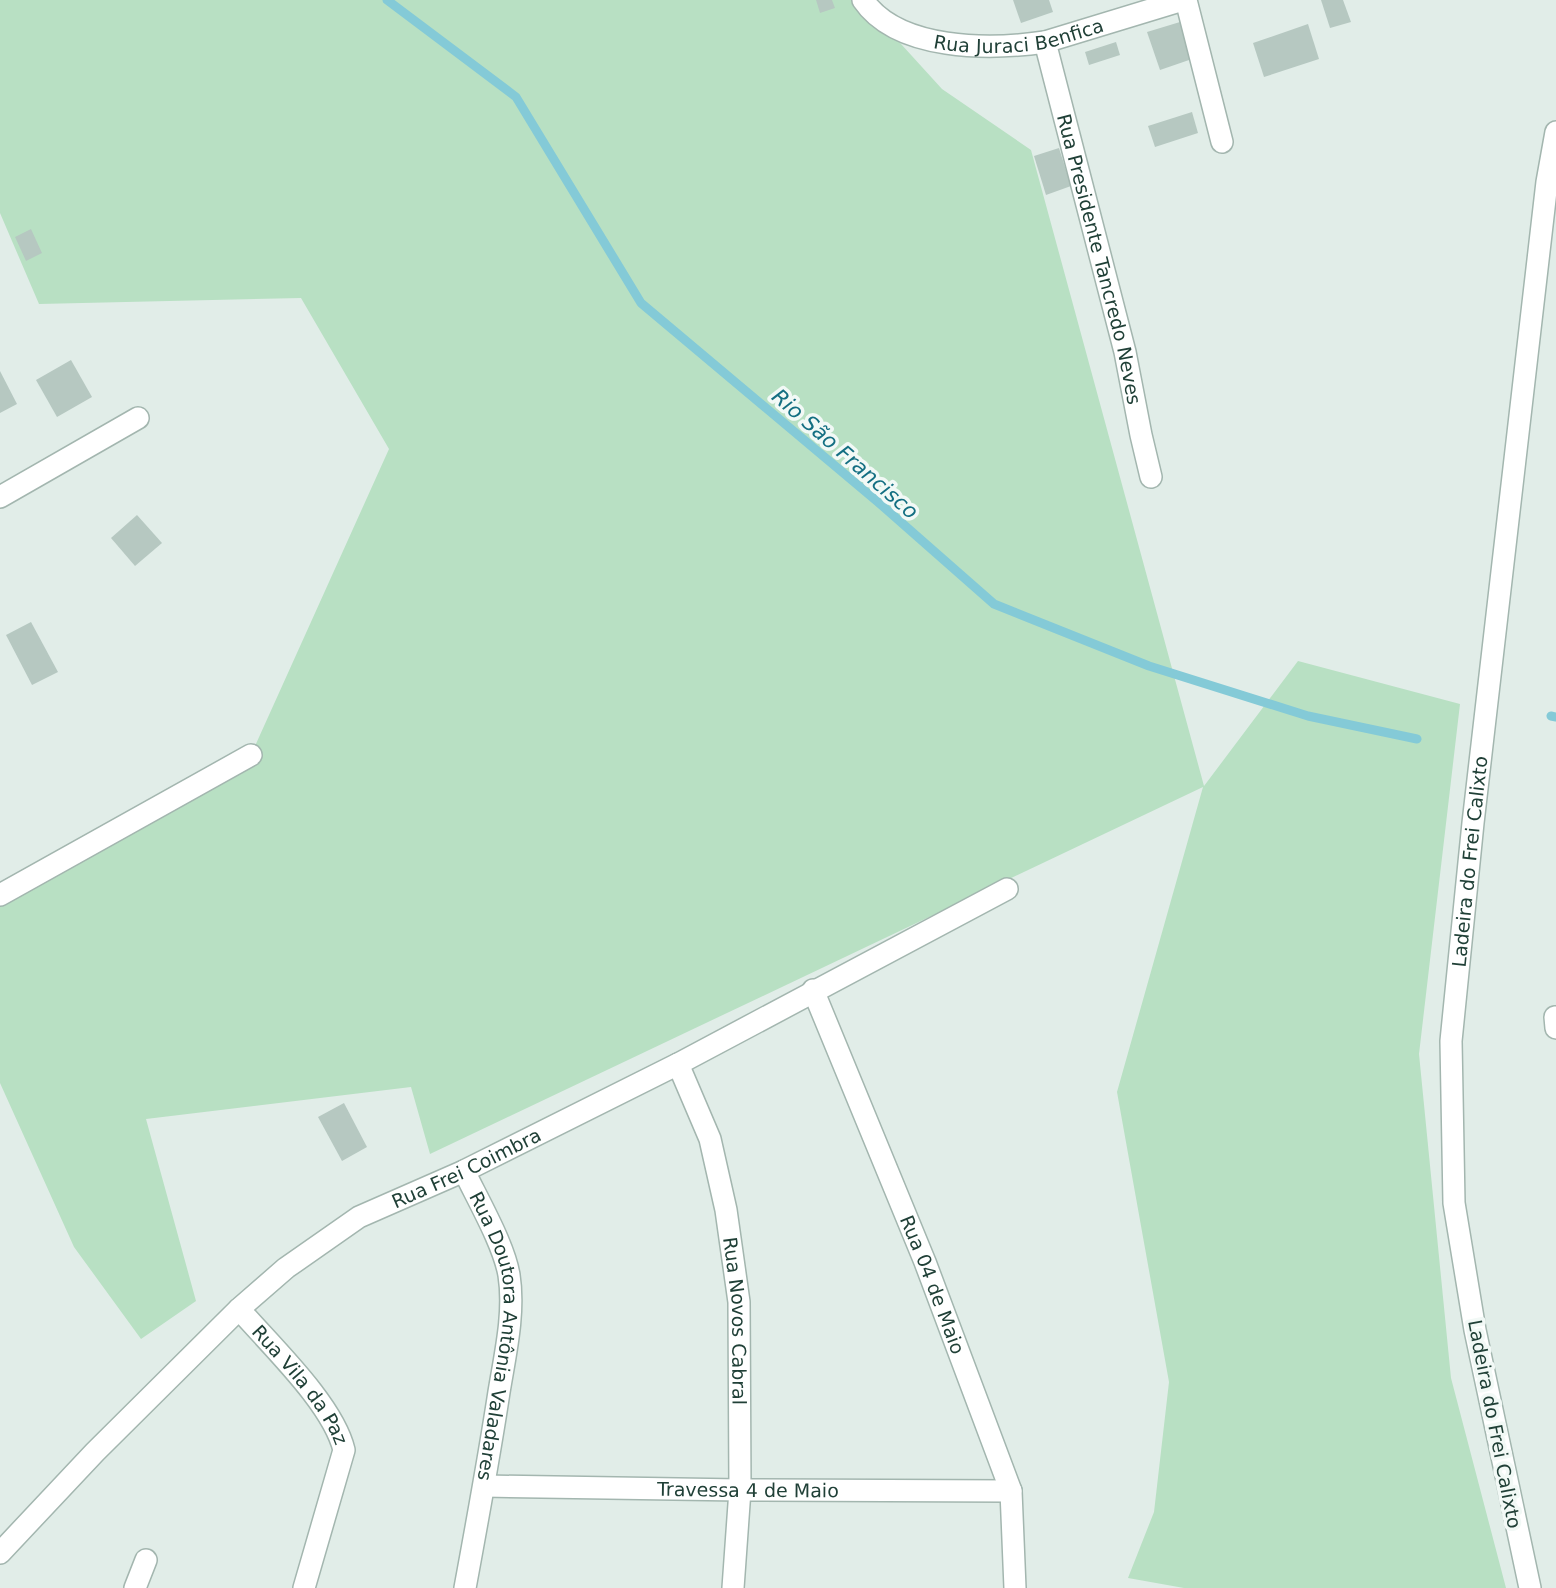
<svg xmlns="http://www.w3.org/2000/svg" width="1556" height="1588" viewBox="0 0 1556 1588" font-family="'DejaVu Sans',sans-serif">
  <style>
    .green { fill: #b8e0c3 }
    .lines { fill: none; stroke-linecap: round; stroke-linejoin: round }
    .stream { stroke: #84cad7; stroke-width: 9 }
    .building { fill: #b6c8c1 }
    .minor-casing { stroke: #a3b6af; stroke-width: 24 }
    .minor { stroke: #fff; stroke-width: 21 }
    .labels { text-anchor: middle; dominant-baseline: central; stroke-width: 7; stroke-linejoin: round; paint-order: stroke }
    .street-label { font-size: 19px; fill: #204037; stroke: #f2f9f6 }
    .water-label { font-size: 21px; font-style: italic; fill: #146f82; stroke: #f2f9f6 }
  </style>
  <rect width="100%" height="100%" fill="#e1ede8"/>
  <!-- green -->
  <path class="green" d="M0,0H861L942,89L1031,150L1204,786L1298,661L1460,704L1419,1054L1451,1378L1506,1588H1184L1128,1578L1154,1512L1169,1382L1117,1092L1203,787L430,1154L411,1087L146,1119L196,1301L141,1339L74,1247L0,1083V895L251,755L389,449L301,298L39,304L0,213Z"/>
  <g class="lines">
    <!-- stream -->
    <g class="stream">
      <path d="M387,0L516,97L641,303L878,502L994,604L1149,666L1308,716L1417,739"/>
      <path d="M1551,716L1556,717"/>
    </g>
  </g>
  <!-- building -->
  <g class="building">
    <path d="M816,0H832L835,8L820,13Z"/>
    <path d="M1013,0H1049L1053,12L1021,23Z"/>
    <path d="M1321,0H1343L1351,22L1330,28Z"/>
    <path d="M1180,22L1192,59L1160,70L1147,32Z"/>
    <path d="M1308,24L1319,59L1264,77L1253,43Z"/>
    <path d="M1116,42L1120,55L1089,65L1085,52Z"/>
    <path d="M1192,112L1198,133L1155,147L1148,126Z"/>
    <path d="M1059,148L1071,186L1046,195L1034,156Z"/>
    <path d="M31,229L42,253L26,261L15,237Z"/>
    <path d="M71,360L92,397L57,417L36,380Z"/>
    <path d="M0,371L17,404L0,413Z"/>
    <path d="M137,515L162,543L135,566L111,538Z"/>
    <path d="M31,622L58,672L32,685L6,635Z"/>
    <path d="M344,1103L367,1147L342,1161L318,1117Z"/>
  </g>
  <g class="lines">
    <!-- minor casing -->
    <g class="minor-casing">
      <g id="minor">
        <path id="s1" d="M863,0C898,51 990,50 1045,42L1183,0"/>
        <path d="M1186,0L1222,142"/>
        <path id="s2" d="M1045,42L1125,352L1141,435L1151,477"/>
        <path d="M0,497L138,418"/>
        <path d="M0,895L251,755"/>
        <path id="s3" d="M813,990L925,1262L1011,1491L1015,1588"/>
        <path d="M1555,1017L1556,1028"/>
        <path id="s4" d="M678,1064L710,1139L726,1210L739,1302L740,1490L733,1588"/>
        <path id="s5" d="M464,1171C478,1200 504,1245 509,1275C515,1313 505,1355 499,1392C489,1458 477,1523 465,1588"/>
        <path id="s6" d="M239,1309C271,1346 333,1404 344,1450L304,1588"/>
        <path id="s7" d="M484,1486L740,1490L1011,1491"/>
        <path id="s8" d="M0,1553L95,1452L239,1309L286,1268L359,1217L464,1171L678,1064L1007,889"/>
        <path d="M135,1588L146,1560"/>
        <path id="s9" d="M1530,1588L1475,1330L1454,1203L1451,1041L1473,823L1547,182L1556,132"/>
      </g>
    </g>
    <!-- minor -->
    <use href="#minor" class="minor"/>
  </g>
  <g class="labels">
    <!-- street labels -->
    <g class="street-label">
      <text stroke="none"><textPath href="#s1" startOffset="170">Rua Juraci Benfica</textPath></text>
      <text stroke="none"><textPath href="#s2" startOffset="224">Rua Presidente Tancredo Neves</textPath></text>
      <text stroke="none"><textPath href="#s9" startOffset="735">Ladeira do Frei Calixto</textPath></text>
      <text stroke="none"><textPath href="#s8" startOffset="611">Rua Frei Coimbra</textPath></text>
      <text stroke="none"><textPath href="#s3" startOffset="318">Rua 04 de Maio</textPath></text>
      <text stroke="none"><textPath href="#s4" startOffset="266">Rua Novos Cabral</textPath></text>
      <text stroke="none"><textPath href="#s5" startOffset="173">Rua Doutora Antônia Valadares</textPath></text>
      <text stroke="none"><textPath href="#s6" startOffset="98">Rua Vila da Paz</textPath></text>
      <text transform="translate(1495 1424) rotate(79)">Ladeira do Frei Calixto</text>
      <text stroke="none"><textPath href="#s7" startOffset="264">Travessa 4 de Maio</textPath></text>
    </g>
    <!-- water labels -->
    <g class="water-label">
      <text transform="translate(845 454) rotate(41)">Rio São Francisco</text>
    </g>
  </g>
</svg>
